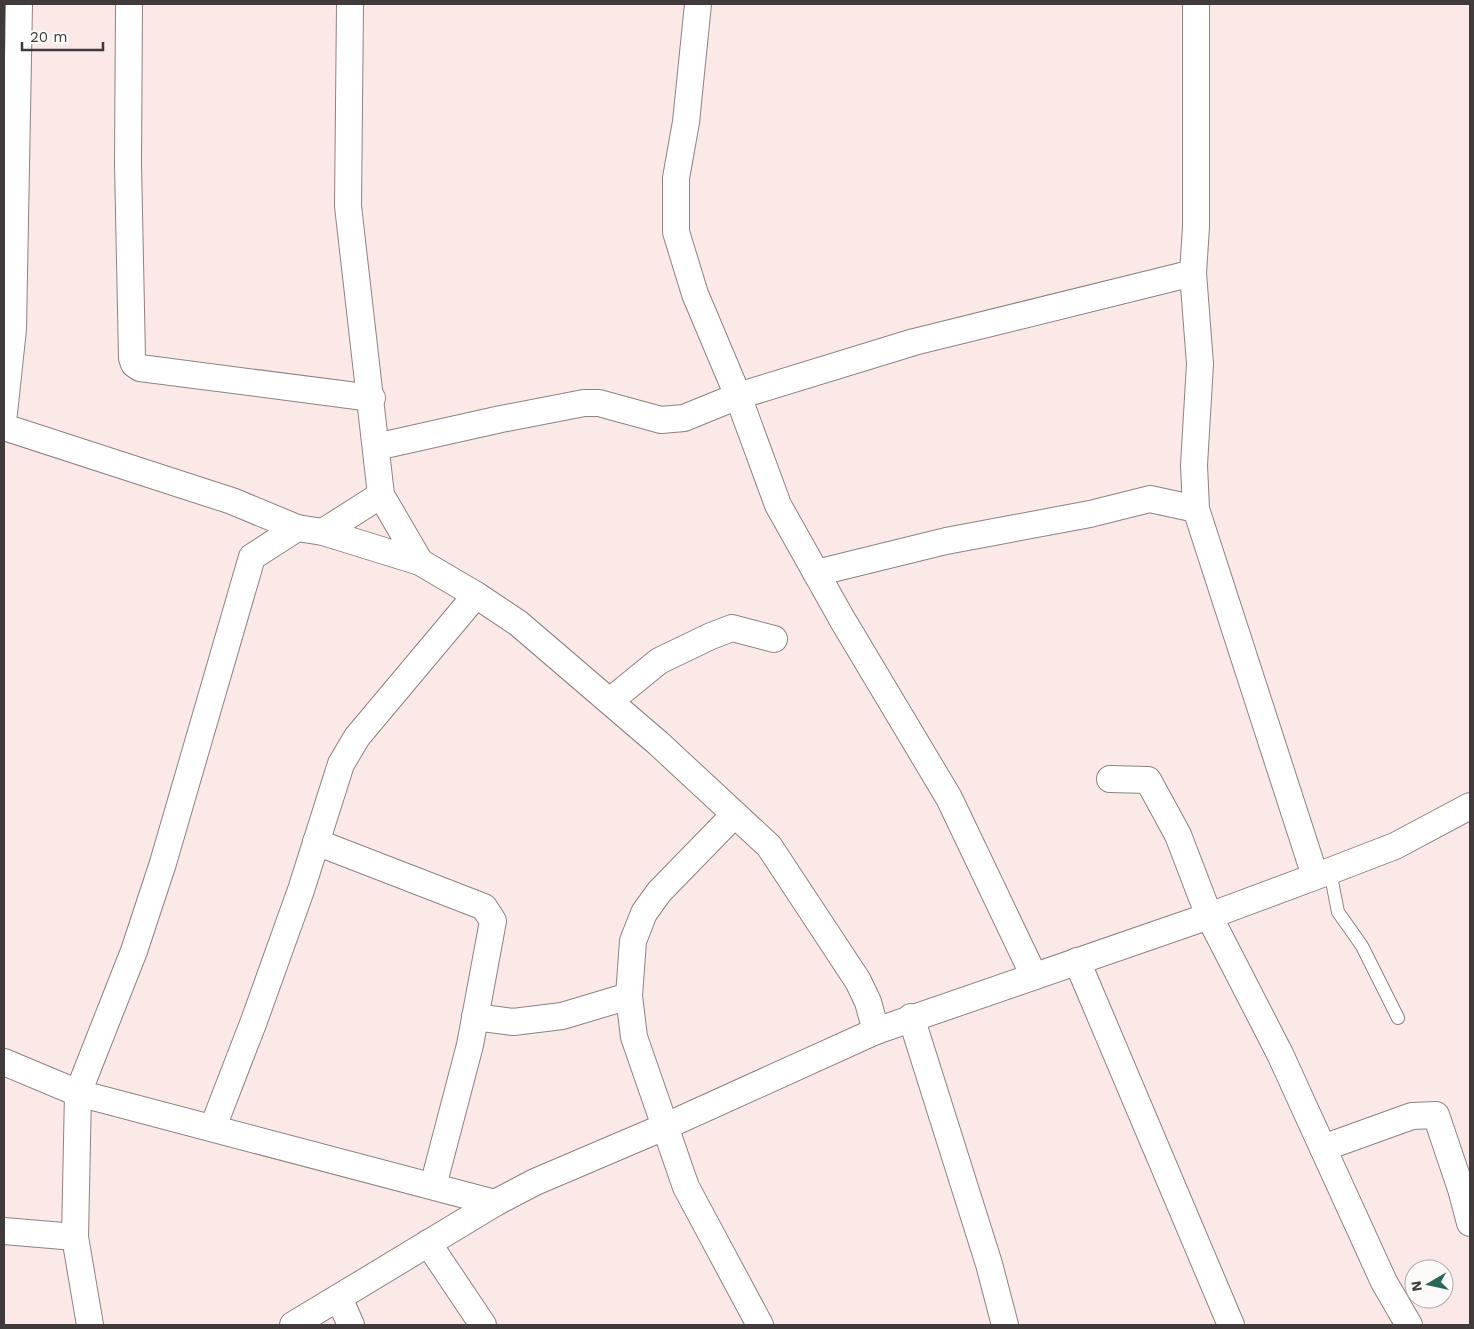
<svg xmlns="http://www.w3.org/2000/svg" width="1474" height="1329" viewBox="0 0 1474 1329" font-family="'Work Sans',sans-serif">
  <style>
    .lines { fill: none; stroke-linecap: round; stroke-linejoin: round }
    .lane-casing { stroke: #918180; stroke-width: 14 }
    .street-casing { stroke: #918180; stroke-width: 28 }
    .lane { stroke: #fff; stroke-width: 12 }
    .street { stroke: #fff; stroke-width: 26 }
  </style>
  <rect width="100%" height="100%" fill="#fae9e7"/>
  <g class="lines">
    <!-- lane casing -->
    <g class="lane-casing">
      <path id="lane" d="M1330,871L1338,912L1362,946L1398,1018"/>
    </g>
    <!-- street casing -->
    <g class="street-casing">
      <g id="street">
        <path d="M129,4L128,163L132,358L134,364L140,368L372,398"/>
        <path d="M350,4L348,206L381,495L420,562"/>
        <path d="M698,4L686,122L676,178V232L695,294L738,396L778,505L842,619L949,798L1034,976"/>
        <path d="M1196,4V227L1193,273L1200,364L1194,465L1196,509L1315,876"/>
        <path d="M4,413L13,329L19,4"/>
        <path d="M4,427L232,501L297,528L323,532L420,562L476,595L518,623L658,743L769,846L858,981L868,1002L876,1031"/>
        <path d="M376,447L501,419L584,403H599L661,420L684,418L738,396L914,342L1193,273"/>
        <path d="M323,532L381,495"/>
        <path d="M816,573L946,541L1090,514L1150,499L1196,509"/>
        <path d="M610,701L659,661L711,636L732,628L774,639"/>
        <path d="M1110,779L1148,780L1178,835L1209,916L1280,1054L1384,1282L1409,1325"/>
        <path d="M734,815L659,892L644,913L633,941L629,996L634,1037L686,1187L760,1325"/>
        <path d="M316,842L484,907L493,921L470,1045L433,1186"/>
        <path d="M1077,961L1231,1325"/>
        <path d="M475,1017L513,1022L562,1016L629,996"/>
        <path d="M911,1017L989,1264L1005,1325"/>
        <path d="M4,1062L78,1093L495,1203"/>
        <path d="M213,1127L254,1021L301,890L341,764L357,737L476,595"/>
        <path d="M1323,1148L1412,1116L1436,1115L1461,1189L1470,1223"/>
        <path d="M4,1231L75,1237"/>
        <path d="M428,1243L483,1325"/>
        <path d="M339,1298L351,1325"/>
        <path d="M90,1325L75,1237L78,1093L134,951L163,863L252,557L297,528"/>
        <path d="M293,1325L495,1203L535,1182L664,1127L876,1031L1209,916L1330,871L1395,846L1470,806"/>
      </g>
    </g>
    <!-- lane -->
    <use href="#lane" class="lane"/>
    <!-- street -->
    <use href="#street" class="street"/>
  </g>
  <!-- border -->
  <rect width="1474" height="1329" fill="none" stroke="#413a3a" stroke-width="10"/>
  <!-- north arrow -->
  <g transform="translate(1429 1284) rotate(261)"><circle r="24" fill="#fdfafa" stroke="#b2adad"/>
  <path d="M0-4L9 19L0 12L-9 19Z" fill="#276959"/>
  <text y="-8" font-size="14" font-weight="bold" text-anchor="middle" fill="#413a3a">N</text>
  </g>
  <!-- scale -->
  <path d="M22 42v8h81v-8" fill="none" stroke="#413a3a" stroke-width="2.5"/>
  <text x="30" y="42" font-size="15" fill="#413a3a" stroke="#fdfafa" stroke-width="4" paint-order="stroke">20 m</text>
</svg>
